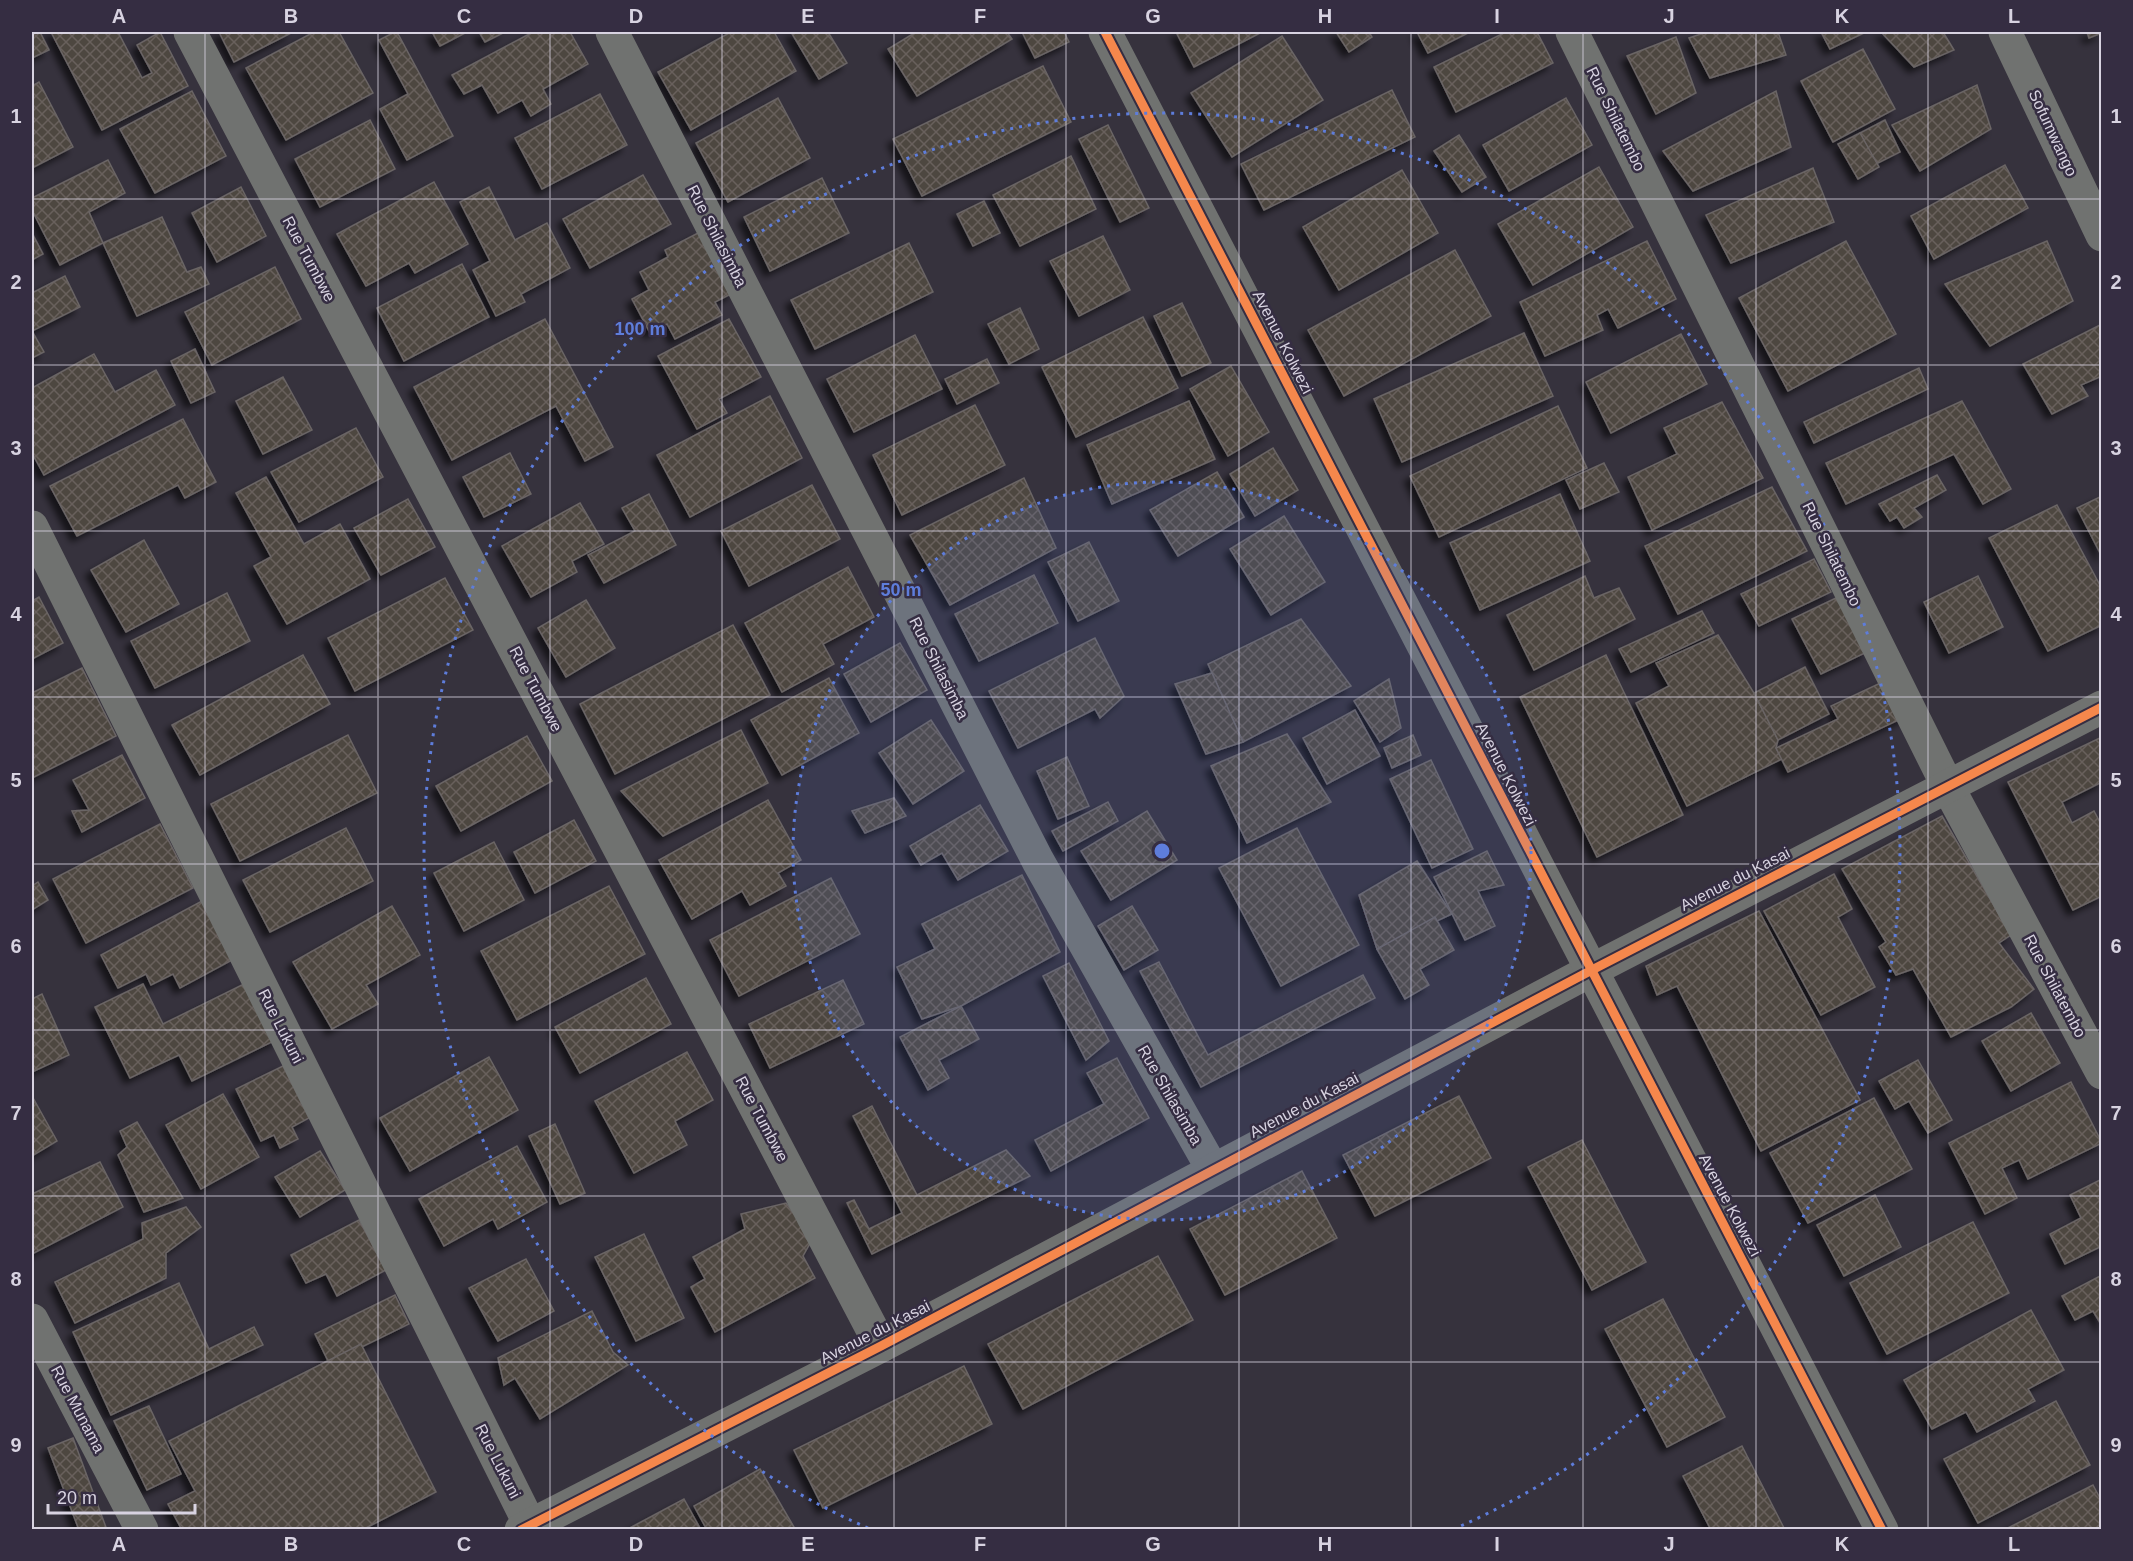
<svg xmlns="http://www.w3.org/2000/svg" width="2133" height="1561" viewBox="0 0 2133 1561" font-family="Arial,sans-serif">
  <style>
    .building { fill: url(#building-cross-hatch); stroke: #6a6565; stroke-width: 1.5; filter: url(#shadow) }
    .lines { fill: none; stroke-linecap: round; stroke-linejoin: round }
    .minor { stroke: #707270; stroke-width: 33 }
    .tertiary { stroke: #707270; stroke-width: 33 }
    .cycleway-casing { stroke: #352d42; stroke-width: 13 }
    .cycleway { stroke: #f5874c; stroke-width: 9 }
    .grid { fill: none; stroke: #d8d3e1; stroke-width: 1.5; stroke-opacity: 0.55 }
    .ring { fill: none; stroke: #5e7ddb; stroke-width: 3; stroke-dasharray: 3 6 }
    .labels { text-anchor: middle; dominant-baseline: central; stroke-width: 5; stroke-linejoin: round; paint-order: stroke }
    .street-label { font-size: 16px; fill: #d8d3e1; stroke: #352d42 }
    .centre { fill: #5e7ddb; stroke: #352d42; stroke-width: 3 }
    .ring-label { font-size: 18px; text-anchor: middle; font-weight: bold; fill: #5e7ddb; stroke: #352d42; stroke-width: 5; stroke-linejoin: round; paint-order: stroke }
    .neatline { fill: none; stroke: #d8d3e1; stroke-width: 2 }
    .grid-label { font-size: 20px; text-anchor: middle; font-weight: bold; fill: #d8d3e1 }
  </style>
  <defs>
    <pattern id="building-cross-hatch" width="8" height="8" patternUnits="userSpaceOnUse" patternTransform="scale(1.5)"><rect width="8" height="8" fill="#4e4641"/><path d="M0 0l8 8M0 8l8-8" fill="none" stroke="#67605c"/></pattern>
    <filter id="shadow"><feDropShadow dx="-5.5" dy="5.5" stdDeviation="3" flood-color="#0009"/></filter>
  </defs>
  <rect width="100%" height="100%" fill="#36323d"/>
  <!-- building -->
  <g class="building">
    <path d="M32,32H40L49,50L32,58Z"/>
    <path d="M51,32H118L142,78L152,73L137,45L160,32L188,86L102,130Z"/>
    <path d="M219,32H293L234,62Z"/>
    <path d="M314,32H339L373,93L286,140L246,68Z"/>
    <path d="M395,32H397L453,136L407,160L380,109L408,94L379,40Z"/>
    <path d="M432,32H467L440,46Z"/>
    <path d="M479,32H505L485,42Z"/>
    <path d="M533,32H570L588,64L543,89L551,104L531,116L522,100L498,113L482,85L464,94L452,75Z"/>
    <path d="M731,32H774L796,71L691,130L658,72Z"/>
    <path d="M791,32H828L847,63L819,79Z"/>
    <path d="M916,32H1007L1012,39L917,96L888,49Z"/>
    <path d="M1022,32H1064L1069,42L1035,58Z"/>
    <path d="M1176,32H1262L1194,67Z"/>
    <path d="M1336,32H1369L1372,37L1349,52Z"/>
    <path d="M1417,32H1470L1428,53Z"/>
    <path d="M1506,32H1537L1553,63L1456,112L1434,67Z"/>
    <path d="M1707,32H1778L1786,55L1710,78L1689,38Z"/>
    <path d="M1821,32H1866L1830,49Z"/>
    <path d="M1881,32H1943L1954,50L1914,67Z"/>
    <path d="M2087,32H2102V33L2089,38Z"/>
    <path d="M1282,36L1323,100L1232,157L1191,93Z"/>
    <path d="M1676,37L1696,93L1656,114L1627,56Z"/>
    <path d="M1863,49L1895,109L1833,142L1801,81Z"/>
    <path d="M1043,66L1071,122L922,196L893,139Z"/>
    <path d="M39,82L73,147L32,168V86Z"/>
    <path d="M1977,85L1991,129L1920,171L1892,125Z"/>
    <path d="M1392,90L1415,137L1264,210L1241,164Z"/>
    <path d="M192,91L226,156L155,193L120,129Z"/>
    <path d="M1776,91L1791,147L1693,191L1663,151Z"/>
    <path d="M600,94L627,145L542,189L515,138Z"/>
    <path d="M778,98L810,158L728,202L696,143Z"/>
    <path d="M1566,98L1592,145L1509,191L1483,145Z"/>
    <path d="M370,120L395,169L320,207L295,159Z"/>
    <path d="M1885,120L1900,152L1876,164L1860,133Z"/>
    <path d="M1108,125L1149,208L1120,222L1079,139Z"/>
    <path d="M1860,133L1879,167L1858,179L1838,144Z"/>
    <path d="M1459,135L1486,177L1462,192L1434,151Z"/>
    <path d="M1071,156L1096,209L1020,246L993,195Z"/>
    <path d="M108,160L125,193L89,212L103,243L60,265L32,210V198Z"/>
    <path d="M2005,165L2028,208L1934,259L1911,216Z"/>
    <path d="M1599,167L1633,227L1533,285L1498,224Z"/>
    <path d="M1813,168L1834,222L1731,263L1706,215Z"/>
    <path d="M1402,170L1438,233L1339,290L1303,227Z"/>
    <path d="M643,175L671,224L590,268L563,219Z"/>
    <path d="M822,178L849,233L770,271L744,217Z"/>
    <path d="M434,182L468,244L415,273L409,263L366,286L337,234Z"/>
    <path d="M241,187L266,236L217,262L192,213Z"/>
    <path d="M489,187L515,240L547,223L570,268L521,294L525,302L496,316L473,270L490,261L460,202Z"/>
    <path d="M984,201L1000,233L973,246L957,214Z"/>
    <path d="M162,217L187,272L201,267L209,284L137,316L103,243Z"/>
    <path d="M700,232L733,293L715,302L722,315L675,339L667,324L650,333L632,299L649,290L640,272L668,257L665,250Z"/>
    <path d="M32,233L43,254L32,260Z"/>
    <path d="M1103,236L1130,290L1079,316L1050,261Z"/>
    <path d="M1647,241L1676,299L1618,328L1608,309L1597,315L1603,330L1545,356L1520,302Z"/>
    <path d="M1846,241L1896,334L1788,391L1739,298Z"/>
    <path d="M2047,241L2073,301L1990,346L1945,284Z"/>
    <path d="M909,243L933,292L815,349L791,300Z"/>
    <path d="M1455,250L1491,316L1344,396L1308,330Z"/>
    <path d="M462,264L489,317L404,361L377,308Z"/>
    <path d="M275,267L301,319L212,365L185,312Z"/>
    <path d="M65,276L80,307L32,331L44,352L32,358V293Z"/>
    <path d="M1182,303L1211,363L1182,376L1154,316Z"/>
    <path d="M1020,308L1039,349L1009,364L988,324Z"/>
    <path d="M1143,317L1178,388L1076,437L1042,367Z"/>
    <path d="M545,319L613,447L585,461L556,406L452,460L414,387Z"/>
    <path d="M729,319L761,377L719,399L727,413L697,429L658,356Z"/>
    <path d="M2102,324V376L2081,385L2088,396L2052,414L2023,364Z"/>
    <path d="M1524,333L1553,396L1402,462L1374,399Z"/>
    <path d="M1681,334L1707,384L1611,433L1586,382Z"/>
    <path d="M915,335L942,389L854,432L827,379Z"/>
    <path d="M195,349L215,392L191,403L171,361Z"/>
    <path d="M94,354L115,392L156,370L175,405L44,475L32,453V388Z"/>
    <path d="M987,359L999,383L957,404L945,379Z"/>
    <path d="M1231,366L1269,432L1228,456L1190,389Z"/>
    <path d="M1919,368L1928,389L1814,443L1804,422Z"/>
    <path d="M283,377L312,430L263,454L236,401Z"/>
    <path d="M770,396L802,458L690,517L657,455Z"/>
    <path d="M1189,401L1215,459L1112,504L1087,445Z"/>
    <path d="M1962,401L2011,489L1983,504L1954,454L1846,504L1826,463Z"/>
    <path d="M1722,402L1763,478L1652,530L1628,477L1677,454L1664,428Z"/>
    <path d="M975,405L1005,465L902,515L873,455Z"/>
    <path d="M1558,406L1587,468L1439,537L1410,476Z"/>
    <path d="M183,419L216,482L185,498L178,485L77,536L50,486Z"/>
    <path d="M356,428L383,477L299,522L271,472Z"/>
    <path d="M1273,448L1298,490L1255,516L1230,474Z"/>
    <path d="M510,453L531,494L484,517L463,477Z"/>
    <path d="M1604,463L1619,492L1580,509L1566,480Z"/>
    <path d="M1217,472L1244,517L1178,556L1150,510Z"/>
    <path d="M1937,475L1946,490L1914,508L1922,517L1904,528L1897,517L1890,521L1879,504Z"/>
    <path d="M266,477L304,544L340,524L370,579L287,624L254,566L271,557L236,493Z"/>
    <path d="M1024,478L1056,548L950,605L910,535Z"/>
    <path d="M812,485L840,539L749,586L721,531Z"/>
    <path d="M1772,487L1807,551L1678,614L1645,546Z"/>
    <path d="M649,494L676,545L604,583L588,555L635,531L622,508Z"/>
    <path d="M1560,494L1590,561L1480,610L1450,543Z"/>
    <path d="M2102,496V557L2077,508Z"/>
    <path d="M408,499L435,547L381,575L354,528Z"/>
    <path d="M580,503L604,544L572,561L577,572L531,597L502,546Z"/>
    <path d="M2057,505L2102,589V625L2048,651L1989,538Z"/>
    <path d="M1284,516L1325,582L1271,615L1230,549Z"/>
    <path d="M144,540L179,604L126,632L91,570Z"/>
    <path d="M1089,542L1119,601L1078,621L1048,562Z"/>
    <path d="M1814,559L1831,592L1759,626L1741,594Z"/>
    <path d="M848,567L874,617L823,644L834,664L782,692L745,623Z"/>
    <path d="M1034,575L1058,623L979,661L955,614Z"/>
    <path d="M1585,576L1594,598L1619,588L1635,619L1534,670L1507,615Z"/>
    <path d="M1978,576L2003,627L1949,653L1924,602Z"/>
    <path d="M445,578L473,630L355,691L328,638Z"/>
    <path d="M227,593L250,641L155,688L131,641Z"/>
    <path d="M39,597L63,643L32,659V601Z"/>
    <path d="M1838,597L1867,652L1821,674L1792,619Z"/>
    <path d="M586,600L615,648L566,677L538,628Z"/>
    <path d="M1702,611L1714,633L1631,672L1619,649Z"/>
    <path d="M1301,619L1351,686L1243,742L1208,664Z"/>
    <path d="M733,625L770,695L615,774L580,704Z"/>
    <path d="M1718,635L1754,693L1778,740L1776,748L1782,759L1687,806L1636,703L1669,686L1656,663Z"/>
    <path d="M1095,638L1124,696L1100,718L1095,709L1018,748L989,691Z"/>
    <path d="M900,643L927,690L871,722L844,674Z"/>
    <path d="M303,655L330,704L200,775L172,725Z"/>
    <path d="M1606,655L1683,815L1597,857L1520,697Z"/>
    <path d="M1805,667L1829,714L1778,740L1754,693Z"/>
    <path d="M82,668L116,736L32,778V693Z"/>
    <path d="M1212,673L1243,742L1206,754L1175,684Z"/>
    <path d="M829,678L859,733L782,775L751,720Z"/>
    <path d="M1389,679L1401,728L1380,742L1354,701Z"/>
    <path d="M1887,680L1905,717L1788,772L1776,748L1838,719L1831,706Z"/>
    <path d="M1355,710L1380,756L1327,784L1303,738Z"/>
    <path d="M931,720L964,771L913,804L879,753Z"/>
    <path d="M741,730L768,783L663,836L621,791Z"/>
    <path d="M1287,734L1331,802L1247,843L1211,766Z"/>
    <path d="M348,735L377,793L240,861L211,804Z"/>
    <path d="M1413,735L1421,755L1392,768L1384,748Z"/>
    <path d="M527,736L552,781L461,831L436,786Z"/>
    <path d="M2102,737V782L2062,802L2072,823L2094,811L2102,826V896L2073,910L2008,782Z"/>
    <path d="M122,755L145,798L82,832L72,811L89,810L73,780Z"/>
    <path d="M1067,757L1089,806L1058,819L1037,771Z"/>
    <path d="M1431,760L1473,849L1432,868L1390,779Z"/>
    <path d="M894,798L906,816L865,833L852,811Z"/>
    <path d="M768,800L801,860L778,873L786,886L750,905L742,891L692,919L659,860Z"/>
    <path d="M1108,802L1118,821L1063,851L1052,831Z"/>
    <path d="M980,805L1008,851L958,880L942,853L921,865L910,846Z"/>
    <path d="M1147,811L1177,860L1111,900L1081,851Z"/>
    <path d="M1942,816L2011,935L1999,943L2034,989L2011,1007L1951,1037L1913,969L1896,975L1879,947L1886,942L1842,869Z"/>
    <path d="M574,820L596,861L535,893L514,852Z"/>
    <path d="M160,824L193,888L86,943L53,879Z"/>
    <path d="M346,828L373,881L270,932L243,880Z"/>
    <path d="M1297,828L1359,945L1281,986L1219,868Z"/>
    <path d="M494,842L524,900L464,931L434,873Z"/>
    <path d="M1487,851L1504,885L1478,891L1495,926L1465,940L1434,877Z"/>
    <path d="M1417,861L1452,914L1377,949L1359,895Z"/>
    <path d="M1834,874L1852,909L1838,917L1875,987L1821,1015L1764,911Z"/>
    <path d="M1022,875L1060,952L961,1006L922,1019L897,967L935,949L922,924Z"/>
    <path d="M831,878L860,934L739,996L710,940Z"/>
    <path d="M38,882L48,900L32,910V886Z"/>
    <path d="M609,886L645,954L517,1020L481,951Z"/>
    <path d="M202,901L234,959L180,988L173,974L151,985L146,974L118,988L101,955Z"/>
    <path d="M392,906L420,955L366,985L378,1004L332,1029L293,962Z"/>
    <path d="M1132,906L1158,950L1124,970L1098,926Z"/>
    <path d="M1759,911L1860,1100L1761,1151L1677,986L1657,995L1646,966Z"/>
    <path d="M1435,917L1454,950L1420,969L1429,985L1405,999L1377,949Z"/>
    <path d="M1159,962L1208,1055L1363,975L1375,998L1201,1087L1140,971Z"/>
    <path d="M1069,963L1109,1041L1086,1060L1043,976Z"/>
    <path d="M646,978L671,1024L580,1073L555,1027Z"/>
    <path d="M843,980L864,1024L770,1068L749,1024Z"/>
    <path d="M250,981L278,1039L192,1081L179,1055L130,1078L95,1007L143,984L163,1024Z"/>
    <path d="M42,994L69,1055L32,1072V999Z"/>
    <path d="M961,1006L979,1039L939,1060L949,1078L928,1090L900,1037Z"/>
    <path d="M2031,1013L2060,1063L2011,1091L1982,1041Z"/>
    <path d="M687,1052L713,1100L675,1121L687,1145L634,1173L595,1101Z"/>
    <path d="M489,1057L518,1110L410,1171L380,1118Z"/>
    <path d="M1117,1058L1149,1118L1051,1171L1035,1140L1104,1104L1087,1073Z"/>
    <path d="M1918,1060L1952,1120L1928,1133L1909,1101L1895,1109L1879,1081Z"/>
    <path d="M283,1066L309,1118L292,1127L298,1139L280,1148L274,1135L261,1141L236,1089Z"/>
    <path d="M2071,1082L2102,1143L2028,1179L2019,1160L2002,1168L2017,1198L1985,1214L1949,1143Z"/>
    <path d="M223,1094L259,1157L201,1189L166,1125Z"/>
    <path d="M32,1096L57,1141L32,1156Z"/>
    <path d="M1459,1096L1491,1158L1375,1216L1343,1155Z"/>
    <path d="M1874,1098L1912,1169L1808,1223L1770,1153Z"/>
    <path d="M872,1106L917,1195L1006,1150L1030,1176L872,1254L847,1203L854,1200L869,1229L902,1213L853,1116Z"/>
    <path d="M137,1122L183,1198L144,1212L118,1155L127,1147L120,1131Z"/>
    <path d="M555,1124L585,1193L560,1204L529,1136Z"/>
    <path d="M1582,1140L1646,1262L1592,1290L1528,1167Z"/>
    <path d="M517,1146L547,1202L498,1229L493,1219L444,1246L419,1199Z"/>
    <path d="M320,1151L345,1190L300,1217L275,1177Z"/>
    <path d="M100,1162L123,1207L32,1254V1194Z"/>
    <path d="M1302,1171L1337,1238L1225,1295L1190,1229Z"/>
    <path d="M2102,1179V1246L2065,1264L2050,1234L2081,1218L2070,1195Z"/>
    <path d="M1875,1195L1901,1247L1844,1276L1817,1225Z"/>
    <path d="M786,1203L813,1238L803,1256L815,1278L715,1332L691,1287L705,1279L693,1257L745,1229L741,1214Z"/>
    <path d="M186,1207L201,1227L166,1253V1278L75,1323L55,1282L143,1239L142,1223Z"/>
    <path d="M359,1220L386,1270L337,1296L326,1274L306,1283L291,1255Z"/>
    <path d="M1973,1222L2009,1293L1887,1354L1850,1283Z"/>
    <path d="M644,1234L684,1318L636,1341L595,1257Z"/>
    <path d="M1158,1256L1193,1320L1023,1409L988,1344Z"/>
    <path d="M526,1259L554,1311L498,1341L469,1288Z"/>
    <path d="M2102,1275V1326L2093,1311L2075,1320L2062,1296Z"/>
    <path d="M179,1283L209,1349L254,1327L263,1345L111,1415L73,1332Z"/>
    <path d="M395,1295L409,1324L329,1363L315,1334Z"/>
    <path d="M1663,1299L1725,1417L1667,1447L1605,1329Z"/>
    <path d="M2031,1310L2064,1370L2028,1389L2035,1401L1977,1432L1966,1412L1932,1429L1904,1380Z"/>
    <path d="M592,1311L613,1352L628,1365L540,1419L515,1378L504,1385L498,1358Z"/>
    <path d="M361,1344L436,1492L362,1530H182L168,1504L195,1491L169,1441Z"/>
    <path d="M964,1366L992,1424L823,1508L794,1450Z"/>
    <path d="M2056,1401L2090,1465L1978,1523L1944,1459Z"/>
    <path d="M149,1406L181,1474L147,1490L114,1421Z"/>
    <path d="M73,1438L107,1530H79L48,1448Z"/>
    <path d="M1742,1446L1785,1530H1711L1683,1476Z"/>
    <path d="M760,1469L794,1527L790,1530H707L694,1506Z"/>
    <path d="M2093,1485L2102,1502V1530H2004Z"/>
    <path d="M684,1499L701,1530H626Z"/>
  </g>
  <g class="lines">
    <!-- minor -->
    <g class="minor">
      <path d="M190,32L881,1346"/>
      <path d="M612,32L1038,861L1213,1170"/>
      <path d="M1572,32L1948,787L2102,1073"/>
      <path d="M2005,32L2102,235"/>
      <path d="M32,527L530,1525"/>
      <path d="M32,1320L142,1530"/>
      <path d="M521,1530L881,1346L1590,971L2102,707"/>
    </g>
    <!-- tertiary -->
    <path class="tertiary" d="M1105,32L1882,1530"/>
    <!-- cycleway casing -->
    <g class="cycleway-casing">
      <g id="cycleway">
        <path d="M1105,32L1882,1530"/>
        <path d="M521,1530L881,1346L1590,971L2102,707"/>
      </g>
    </g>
    <!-- cycleway -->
    <use href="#cycleway" class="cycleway"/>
  </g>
  <!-- grid -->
  <path class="grid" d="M205,32V1530M378,32V1530M550,32V1530M722,32V1530M894,32V1530M1066,32V1530M1239,32V1530M1411,32V1530M1583,32V1530M1756,32V1530M1928,32V1530M32,199H2102M32,365H2102M32,531H2102M32,697H2102M32,864H2102M32,1030H2102M32,1196H2102M32,1362H2102"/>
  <!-- distance rings -->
  <circle cx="1162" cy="851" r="369" fill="#5e7ddb" fill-opacity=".12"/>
  <g class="ring">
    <circle cx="1162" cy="851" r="369"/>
    <path d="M868 1528A738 738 0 1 1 1456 1528"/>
  </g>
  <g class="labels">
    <!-- street labels -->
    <g class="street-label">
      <text transform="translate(1616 119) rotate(64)">Rue Shilatembo</text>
      <text transform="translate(2053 133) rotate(65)">Sofumwango</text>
      <text transform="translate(717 236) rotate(63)">Rue Shilasimba</text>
      <text transform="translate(309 259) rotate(62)">Rue Tumbwe</text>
      <text transform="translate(1283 342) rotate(63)">Avenue Kolwezi</text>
      <text transform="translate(1832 554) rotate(64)">Rue Shilatembo</text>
      <text transform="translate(939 668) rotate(63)">Rue Shilasimba</text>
      <text transform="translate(536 689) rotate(62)">Rue Tumbwe</text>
      <text transform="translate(1506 774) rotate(63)">Avenue Kolwezi</text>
      <text transform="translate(1735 879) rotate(-27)">Avenue du Kasai</text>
      <text transform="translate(2055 986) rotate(62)">Rue Shilatembo</text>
      <text transform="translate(281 1026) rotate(63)">Rue Lukuni</text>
      <text transform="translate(1170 1095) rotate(60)">Rue Shilasimba</text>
      <text transform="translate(1304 1105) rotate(-28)">Avenue du Kasai</text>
      <text transform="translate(762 1119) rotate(62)">Rue Tumbwe</text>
      <text transform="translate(1730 1205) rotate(62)">Avenue Kolwezi</text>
      <text transform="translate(875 1332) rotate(-27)">Avenue du Kasai</text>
      <text transform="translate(78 1409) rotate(62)">Rue Munama</text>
      <text transform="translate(498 1461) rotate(63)">Rue Lukuni</text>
    </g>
  </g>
  <circle cx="1162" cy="851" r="9" class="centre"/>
  <g class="ring-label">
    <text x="640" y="335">100 m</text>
    <text x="901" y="596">50 m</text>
  </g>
  <!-- border -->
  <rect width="2133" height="1561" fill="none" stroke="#352d42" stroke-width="66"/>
  <!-- scale -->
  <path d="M48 1504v9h147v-9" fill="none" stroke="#d8d3e1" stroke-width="3"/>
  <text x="57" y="1504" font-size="18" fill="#d8d3e1" stroke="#352d42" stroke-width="4.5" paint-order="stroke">20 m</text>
  <rect x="33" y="33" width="2067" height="1495" class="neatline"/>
  <g class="grid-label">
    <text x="119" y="23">A</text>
    <text x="291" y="23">B</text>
    <text x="464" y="23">C</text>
    <text x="636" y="23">D</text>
    <text x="808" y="23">E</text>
    <text x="980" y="23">F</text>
    <text x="1153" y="23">G</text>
    <text x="1325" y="23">H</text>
    <text x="1497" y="23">I</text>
    <text x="1669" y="23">J</text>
    <text x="1842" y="23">K</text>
    <text x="2014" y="23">L</text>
    <text x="16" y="123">1</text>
    <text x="2116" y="123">1</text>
    <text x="16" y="289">2</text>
    <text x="2116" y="289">2</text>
    <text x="16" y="455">3</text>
    <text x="2116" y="455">3</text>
    <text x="16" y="621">4</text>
    <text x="2116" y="621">4</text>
    <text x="16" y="787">5</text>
    <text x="2116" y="787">5</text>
    <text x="16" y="953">6</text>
    <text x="2116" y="953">6</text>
    <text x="16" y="1120">7</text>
    <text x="2116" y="1120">7</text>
    <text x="16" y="1286">8</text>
    <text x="2116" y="1286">8</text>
    <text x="16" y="1452">9</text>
    <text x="2116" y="1452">9</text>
    <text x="119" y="1551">A</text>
    <text x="291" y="1551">B</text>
    <text x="464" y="1551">C</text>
    <text x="636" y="1551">D</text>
    <text x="808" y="1551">E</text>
    <text x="980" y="1551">F</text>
    <text x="1153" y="1551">G</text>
    <text x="1325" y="1551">H</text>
    <text x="1497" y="1551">I</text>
    <text x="1669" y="1551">J</text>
    <text x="1842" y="1551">K</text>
    <text x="2014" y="1551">L</text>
  </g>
</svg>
